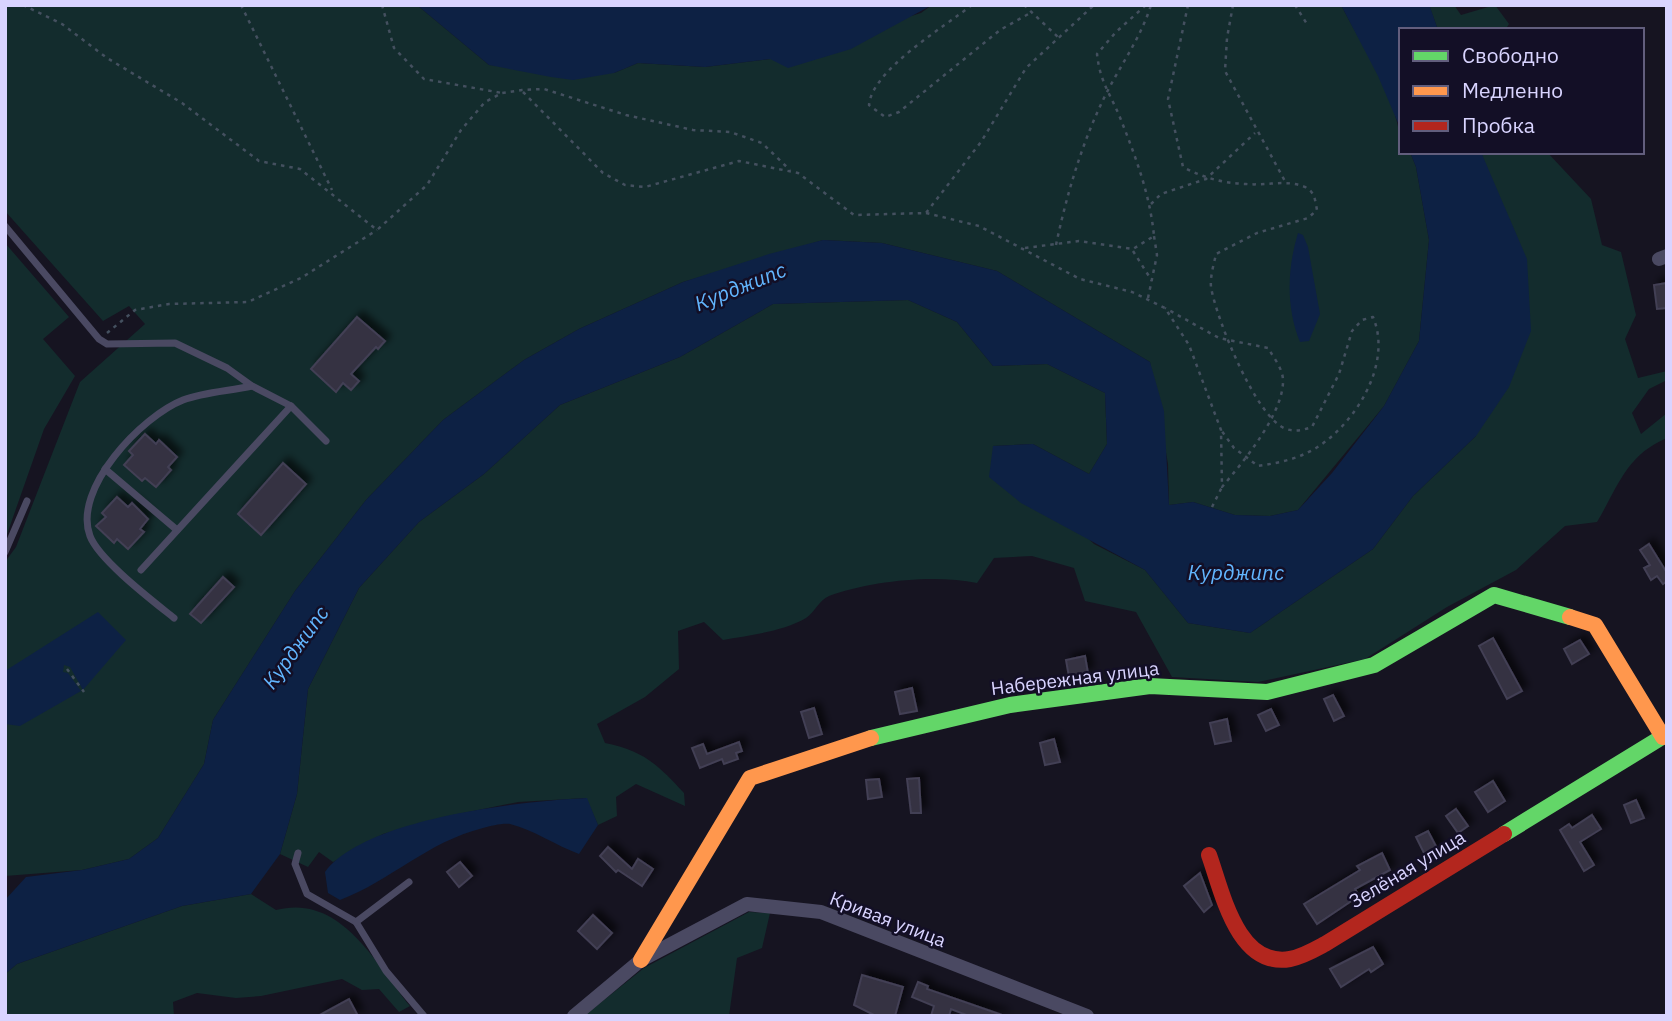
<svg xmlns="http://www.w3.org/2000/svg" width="1672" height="1021" viewBox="0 0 1672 1021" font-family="'IBM Plex Sans',sans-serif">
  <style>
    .green { fill: #132c2d }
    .water { fill: #0d2144 }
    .building { fill: #343243; stroke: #433f54; stroke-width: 2; filter: url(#shadow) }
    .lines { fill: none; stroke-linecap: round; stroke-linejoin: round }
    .path { stroke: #44505f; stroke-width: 2.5; stroke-dasharray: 3.5 5; stroke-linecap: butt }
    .lane { stroke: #4a4962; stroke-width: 7 }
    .street { stroke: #4a4962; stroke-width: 14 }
    .fast { stroke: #63d668; stroke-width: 16 }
    .slow { stroke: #ff974d; stroke-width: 16 }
    .jam { stroke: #b3261e; stroke-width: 16 }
    .labels { text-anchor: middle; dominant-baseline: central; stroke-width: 5; stroke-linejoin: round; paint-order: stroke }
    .street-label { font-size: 19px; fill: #d9d4ff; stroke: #130f26 }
    .water-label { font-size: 21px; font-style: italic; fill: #62b6ff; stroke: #130f26 }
  </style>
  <defs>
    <filter id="shadow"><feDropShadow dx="5.5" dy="-5.5" stdDeviation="3.5" flood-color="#0009"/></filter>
  </defs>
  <rect width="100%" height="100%" fill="#161421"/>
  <!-- green -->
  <g class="green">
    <path d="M5,5H417L489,65L614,73L638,63L705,67L770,59L921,13L932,5H1341C1364,50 1401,101 1401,152H1410L1416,167L1429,240L1419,341L1384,406L1298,510L1270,516L1235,515L1193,502L1169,505L1168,464L1150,362L997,271L882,243L823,240L683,282L579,329L524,360L443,420L366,500L295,591L213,720L204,764L158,838L129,859L82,870L5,876V562L16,547L80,382L145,324L129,306L103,321L5,211Z"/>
    <path d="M1429,5H1454L1461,15L1495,5L1509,24L1505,30H1438Z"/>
    <path d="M1481,152H1547L1591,199L1602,245L1621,252L1636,315L1625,339L1638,378L1667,371V380L1649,389L1632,413L1641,434L1667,413V438C1626,455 1618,487 1597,522L1565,526L1516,570L1447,607L1365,659L1258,682L1172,677L1136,612L1085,601L1074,568L1032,556L994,558L977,583C934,574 870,581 829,596C819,600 814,613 806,618C782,632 749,635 723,640L704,622L678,631L679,669L645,697L597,724L605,743C644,751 657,764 684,793L685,806L636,784L616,797L617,816L598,825L586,798L518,802L444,817L383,834L333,862L319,852L308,867L280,854L297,794L308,689L359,588L419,522L484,474L560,405L680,357L773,304L908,300L957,322L993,366L1047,364L1105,393L1107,444L1089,474L1033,444L993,446L1094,544L1145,570L1188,623L1250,633L1373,549L1413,496L1476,436L1484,162Z"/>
    <path d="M5,243L69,317L43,339L75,376L44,429L5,540Z"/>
    <path d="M251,894L276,910C341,893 376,964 410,1006L399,1012L379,989L362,990L342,979L261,996L236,998L197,993L173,1002L174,1016H5V974L17,964L182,906Z"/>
    <path d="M749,912L770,913L762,948L737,958L729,1016H584L644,968Z"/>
  </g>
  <!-- water -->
  <g class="water">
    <path d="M417,5H932L851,49L788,68L770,59L705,67L638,63L614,73L573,80L551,77L489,65Z"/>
    <path d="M1341,5L1430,7L1438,30H1401V130L1378,76Z"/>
    <path d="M1410,152H1481L1527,259L1531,331L1509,387L1476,436L1413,496L1373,549L1250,633L1188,623L1145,570L1021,503L989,477L993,446L1033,444L1089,474L1107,444L1105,393L1047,364L993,366L957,322L908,300L773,304L680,357L560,405L484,474L419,522L359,588L308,689L297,794L280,854L251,894L182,906L17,964L5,974V900L26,877L82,870L129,859L158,838L204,764L213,720L295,591L366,500L443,420L524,360L579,329L683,282L769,254L823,240L882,243L997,271L1150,362L1164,411L1169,505L1193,502L1235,515L1270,516L1298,510L1332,473L1384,406L1419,341L1429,240L1416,167Z"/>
    <path d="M1298,233L1303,235L1308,247L1320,314L1309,341L1300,342C1286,308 1287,269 1298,233Z"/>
    <path d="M98,612L126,640L83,690L70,667L64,665L63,672L68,673L81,691L20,726L5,724V671Z"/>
    <path d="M587,798L598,825L579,854C557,846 532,829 510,824C502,823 491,826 483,828C427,842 392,880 340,900L328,893L325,872C365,818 522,801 587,798Z"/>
  </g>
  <!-- building -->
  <g class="building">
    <path d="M1667,283V308L1657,309L1654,285Z"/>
    <path d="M357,317L385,341L378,349L376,347L351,374L359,381L351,390L343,383L336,392L311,369Z"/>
    <path d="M145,434L156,444L159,440L177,457L168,467L171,470L156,487L145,478L142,481L124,465L133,455L129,451Z"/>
    <path d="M283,463L306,484L261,535L238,514Z"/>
    <path d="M117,497L128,507L132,503L148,519L140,529L144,532L128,549L117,539L114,543L96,526L106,517L102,513Z"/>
    <path d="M1649,544L1667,573V581L1663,584L1657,576L1651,580L1644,568L1650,565L1640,550Z"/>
    <path d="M223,577L234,587L201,623L190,614Z"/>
    <path d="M1493,638L1522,691L1507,699L1479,646Z"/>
    <path d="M1580,640L1589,654L1572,664L1564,649Z"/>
    <path d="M1085,656L1088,673L1069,677L1066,660Z"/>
    <path d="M912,688L917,711L900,714L895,692Z"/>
    <path d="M1333,695L1344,716L1334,721L1324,699Z"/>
    <path d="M814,708L822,734L809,738L801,712Z"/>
    <path d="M1271,709L1279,725L1266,731L1258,715Z"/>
    <path d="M1227,719L1231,741L1215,744L1210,723Z"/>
    <path d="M1054,739L1060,762L1045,765L1040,743Z"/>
    <path d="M739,742L742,751L736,753L738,759L724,764L722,759L700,768L692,748L703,744L707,754Z"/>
    <path d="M919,778L921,813H911L907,779Z"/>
    <path d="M879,779L882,797L868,799L866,780Z"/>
    <path d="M1493,781L1505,801L1488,812L1475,792Z"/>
    <path d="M1636,800L1644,818L1631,823L1624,805Z"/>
    <path d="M1456,809L1468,826L1458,833L1446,816Z"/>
    <path d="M1592,815L1601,829L1580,842L1594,865L1584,871L1560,830L1569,824L1572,828Z"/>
    <path d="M1428,831L1438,850L1426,857L1416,837Z"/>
    <path d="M608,847L632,869L638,859L653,869L642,886L618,870L616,872L600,856Z"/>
    <path d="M1382,853L1390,870L1355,889L1359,896L1317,924L1304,904L1360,870L1357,866Z"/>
    <path d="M460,862L472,876L459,887L447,872Z"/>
    <path d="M1200,873L1212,905L1204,912L1184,886Z"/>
    <path d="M593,915L612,933L597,949L578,931Z"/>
    <path d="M1373,947L1383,964L1371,972L1369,969L1341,987L1330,969Z"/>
    <path d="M862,975L903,987L895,1016H876L854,1005Z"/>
    <path d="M918,982L928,986L927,989L1005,1016H969L951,1009L949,1016H931L934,1006L912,997Z"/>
    <path d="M349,999L358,1016H318Z"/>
  </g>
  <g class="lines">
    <!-- path -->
    <g class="path">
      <path d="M23,5L62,24L107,58L182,103L259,161L300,169L377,230L427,185L461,130L485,102L502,93L522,90L544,89L626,115L693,130L730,132L762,143L790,170"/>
      <path d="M241,5L332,190"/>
      <path d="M382,5L394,48L424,79L502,93"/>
      <path d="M972,5C944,27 872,70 869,105L885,117L899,112L1000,30L1032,12"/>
      <path d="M1024,5L1059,38"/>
      <path d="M1188,5L1168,99L1183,167C1204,178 1222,183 1246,184C1266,186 1286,179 1305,187C1315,192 1315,200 1317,210L1308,218L1257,233L1216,254C1214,264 1210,276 1211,287C1216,318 1256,418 1286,429C1296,432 1303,430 1312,427L1339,374L1352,331L1362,320L1373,317C1393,364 1355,424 1316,448C1298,459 1278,463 1258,466L1234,448L1221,430"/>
      <path d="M1233,5L1227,38L1225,71L1286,183"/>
      <path d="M1295,5L1307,24"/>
      <path d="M523,92L603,173L625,185L645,187L739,161L798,173L854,215L926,213L981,142L1026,68L1094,5"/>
      <path d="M1151,204L1161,194L1206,179L1255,133"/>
      <path d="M926,213L979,226L1080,279L1132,292L1165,308L1189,345L1221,430L1222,487C1243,462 1281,417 1283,383C1284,370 1274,358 1268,348L1219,338L1165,308"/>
      <path d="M1056,245C1067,193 1083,139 1107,92C1122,63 1141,37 1151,5"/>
      <path d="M1025,248L1079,241L1133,249L1154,236C1150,194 1135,155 1119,115C1109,92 1100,81 1097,54L1116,32L1146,5"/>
      <path d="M1133,251L1152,281"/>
      <path d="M1148,298L1157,255L1154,236"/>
      <path d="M107,333L135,310L169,304L248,302L301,278L377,230"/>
      <path d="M1212,507L1222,487"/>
      <path d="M67,669L84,692"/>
    </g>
    <!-- lane -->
    <g class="lane">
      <path d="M5,226L99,339L107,344L175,343L227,368L252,386L291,406L326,441"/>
      <path d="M105,469L177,530"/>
      <path d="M5,552L27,501"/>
      <path d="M141,570L291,406"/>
      <path d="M174,618C153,601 99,560 90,536C72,489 142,416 183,400C204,392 230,391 252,386"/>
      <path d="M298,853L295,864L307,894L356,922L386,971L424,1016"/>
      <path d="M356,922L409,882"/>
    </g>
    <!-- street -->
    <g class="street">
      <path d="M1659,259L1667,256"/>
      <path d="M574,1016L641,960L747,904L821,912L1087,1016"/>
    </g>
    <!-- fast -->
    <g class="fast">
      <path d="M871,738L1010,705L1150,686L1267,692L1374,665L1494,595L1570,617"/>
      <path d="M1504,834L1667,734"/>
    </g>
    <!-- slow -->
    <g class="slow">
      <path d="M1570,617L1595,625L1663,737"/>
      <path d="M641,960L750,778L871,738"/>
    </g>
    <!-- jam -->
    <path class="jam" d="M1209,855C1222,891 1237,968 1290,959C1302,957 1314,950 1325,944L1504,834"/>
  </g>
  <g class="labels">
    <!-- street labels -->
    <g class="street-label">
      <text transform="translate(1075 678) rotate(-7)">Набережная улица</text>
      <text transform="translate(1407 869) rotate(-31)">Зелёная улица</text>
      <text transform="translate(888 919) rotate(21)">Кривая улица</text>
    </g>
    <!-- water labels -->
    <g class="water-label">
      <text transform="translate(740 286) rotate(-22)">Курджипс</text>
      <text x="1236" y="572">Курджипс</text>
      <text transform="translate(295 647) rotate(-54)">Курджипс</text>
    </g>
  </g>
  <!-- border -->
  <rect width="1672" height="1021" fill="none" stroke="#d9d4ff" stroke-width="14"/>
  <!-- legend -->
  <rect x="1399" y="28" width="245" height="126" fill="#130f26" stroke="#625e7d" stroke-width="2"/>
  <rect x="1413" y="51" width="35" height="10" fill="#63d668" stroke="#625e7d" stroke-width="2"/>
  <text x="1462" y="63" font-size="21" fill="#d9d4ff">Свободно</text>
  <rect x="1413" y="86" width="35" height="10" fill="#ff974d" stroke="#625e7d" stroke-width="2"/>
  <text x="1462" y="98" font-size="21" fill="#d9d4ff">Медленно</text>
  <rect x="1413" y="121" width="35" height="10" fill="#b3261e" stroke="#625e7d" stroke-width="2"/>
  <text x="1462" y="133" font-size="21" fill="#d9d4ff">Пробка</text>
</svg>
